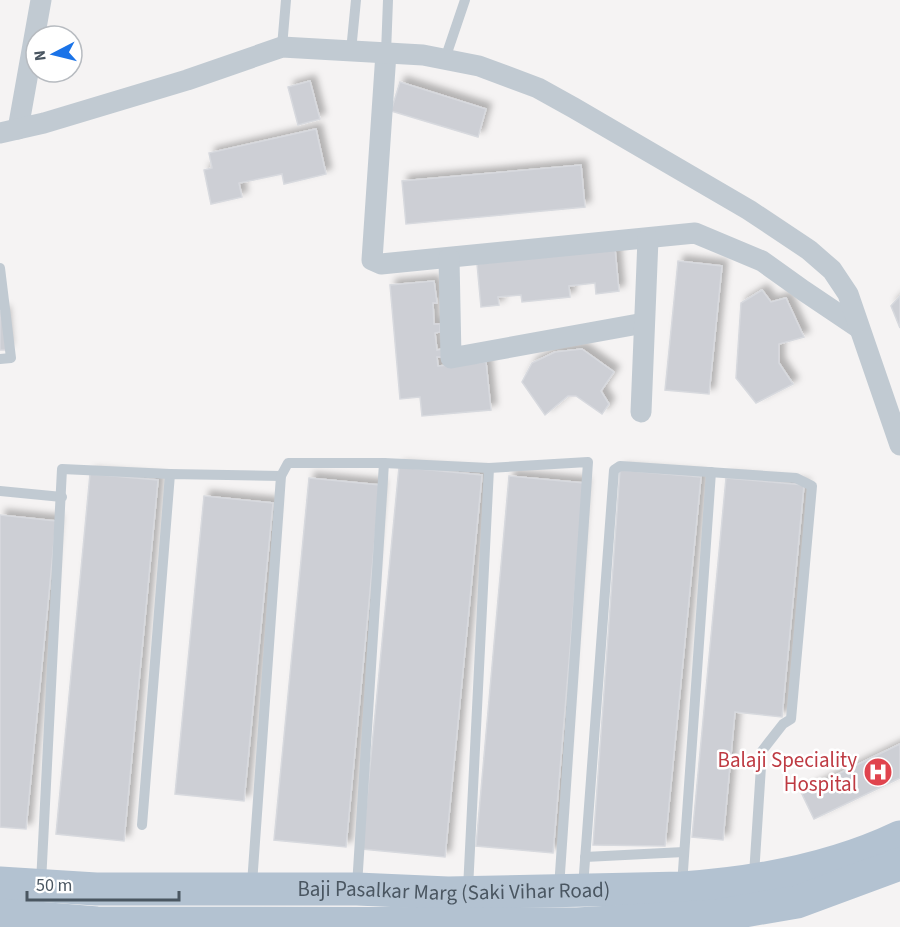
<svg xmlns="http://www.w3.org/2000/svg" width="900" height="927" viewBox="0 0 900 927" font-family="'Source Sans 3',sans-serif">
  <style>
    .building { fill: #cdcfd5; stroke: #d7d9de; stroke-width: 1.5; filter: url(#shadow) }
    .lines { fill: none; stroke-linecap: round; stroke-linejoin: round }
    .service { stroke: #c1cad2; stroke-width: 10 }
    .minor { stroke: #c1cad2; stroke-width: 21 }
    .primary { stroke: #b3c2d1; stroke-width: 33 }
    .labels { text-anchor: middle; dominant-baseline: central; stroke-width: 5; stroke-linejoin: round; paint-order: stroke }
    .health-label { font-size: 21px; fill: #be3a42; stroke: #fff; text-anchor: end }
    .street-label { font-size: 21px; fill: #4a5661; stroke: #fff }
  </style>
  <defs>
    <filter id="shadow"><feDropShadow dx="5.5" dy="-5.5" stdDeviation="3" flood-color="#0004"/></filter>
  </defs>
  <rect width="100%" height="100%" fill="#f5f3f3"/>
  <!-- building -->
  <g class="building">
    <path d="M310,81L320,119L298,125L288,87Z"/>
    <path d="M400,82L486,109L478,137L391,111Z"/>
    <path d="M316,129L326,174L284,184L282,174L239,183L242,197L211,204L204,170L212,168L209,153Z"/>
    <path d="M581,165L585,207L406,224L402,181Z"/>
    <path d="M615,249L619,291L596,294L595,283L569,286L570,297L522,302L521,295L498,297L499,305L481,307L477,264Z"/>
    <path d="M678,261L722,266L709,394L665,390Z"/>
    <path d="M434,281L437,303H433L434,324H440V332L435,333L437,350L442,349V357H437L438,366L486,362L491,410L422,416L420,397L400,399L390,285Z"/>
    <path d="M762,290L771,302L786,298L804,337L779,344V363L793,384L756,403L736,378L741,303Z"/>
    <path d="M900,296V328L891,306Z"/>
    <path d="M0,312H4L7,350H0Z"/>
    <path d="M582,349L614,372L601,391L609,404L602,414L576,396H568L545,415L522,382L532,363L555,352Z"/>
    <path d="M399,467L482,475L445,857L362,849Z"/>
    <path d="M620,470L701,477L665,846L593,845Z"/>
    <path d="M90,474L158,480L124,841L56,834Z"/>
    <path d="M509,476L584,483L553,853L476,846Z"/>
    <path d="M309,478L380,485L346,847L274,840Z"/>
    <path d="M726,478L804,485L782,717L735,712L723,840L692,837Z"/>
    <path d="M204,496L273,503L244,801L175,794Z"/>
    <path d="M0,515L56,521L26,829L0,827Z"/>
    <path d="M900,744V778L814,819L801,792Z"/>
  </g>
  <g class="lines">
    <!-- service -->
    <g class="service">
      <path d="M282,47L286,0"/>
      <path d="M351,51L356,0"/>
      <path d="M386,53L388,0"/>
      <path d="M445,59L465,0"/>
      <path d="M0,268L11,358L0,359"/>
      <path d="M0,491L62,497"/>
      <path d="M142,825L170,474L281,476"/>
      <path d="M585,857L684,852"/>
      <path d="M41,883L62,469L170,474"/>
      <path d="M252,884L281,476L288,463H384"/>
      <path d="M682,885L711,472"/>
      <path d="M357,886L384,463L489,468"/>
      <path d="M583,887L614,470L620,466L796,478L812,486L791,719L783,724L762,751L754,875"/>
      <path d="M468,889L489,468L588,462L559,888"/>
    </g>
    <!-- minor -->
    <g class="minor">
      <path d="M386,53L372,260L381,264L695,233L762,261L804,291L859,328"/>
      <path d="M18,129L41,0"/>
      <path d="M0,133L44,123L187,80L282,47L423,55L479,66L538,88L574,108L749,210L809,250L832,270L848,294L900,445"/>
      <path d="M449,258L451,358L644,323"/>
      <path d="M641,412L648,239"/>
    </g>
    <!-- primary -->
    <g class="primary">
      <path id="s1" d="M0,883L96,889H357L448,893L682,888C755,883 833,869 900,837"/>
      <path d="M0,915L97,923L577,924L715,916L797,902L900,864"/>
    </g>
  </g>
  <!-- icons -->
  <defs>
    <g id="hospital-disc" transform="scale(1.5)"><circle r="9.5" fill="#e0444e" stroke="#fff"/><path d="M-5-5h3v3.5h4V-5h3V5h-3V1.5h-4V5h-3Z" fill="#fff"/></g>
  </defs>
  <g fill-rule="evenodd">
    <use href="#hospital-disc" x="878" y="772"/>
  </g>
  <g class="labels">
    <!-- health labels -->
    <g class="health-label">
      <text x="857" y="760">Balaji Speciality<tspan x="857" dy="24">Hospital</tspan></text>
    </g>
    <!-- street labels -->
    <g class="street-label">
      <text stroke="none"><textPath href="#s1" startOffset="454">Baji Pasalkar Marg (Saki Vihar Road)</textPath></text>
    </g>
  </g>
  <!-- north arrow -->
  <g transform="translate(54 54) rotate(263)"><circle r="28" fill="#ffffff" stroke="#b7bbc0" stroke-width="1.5"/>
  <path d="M0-4.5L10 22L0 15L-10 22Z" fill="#1a73e8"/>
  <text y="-9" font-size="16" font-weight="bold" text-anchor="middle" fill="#4a5661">N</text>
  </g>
  <!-- scale -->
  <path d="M27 891v9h152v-9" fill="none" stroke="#4a5661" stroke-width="3"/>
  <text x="36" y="891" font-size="18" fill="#4a5661" stroke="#ffffff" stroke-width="4.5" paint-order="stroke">50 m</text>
</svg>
